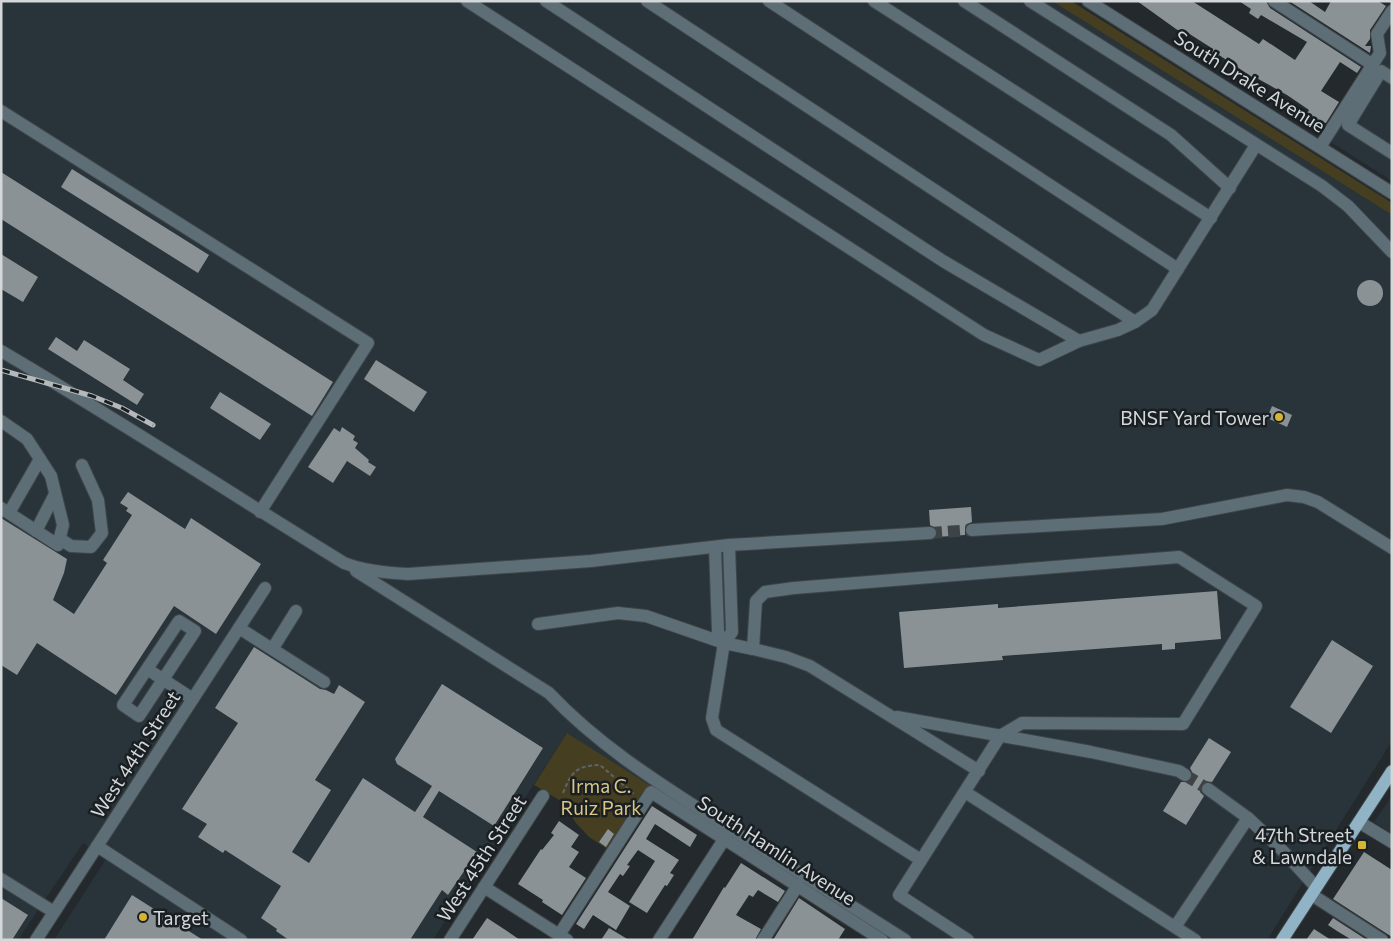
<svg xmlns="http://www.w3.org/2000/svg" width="1393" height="941" viewBox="0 0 1393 941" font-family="Commissioner,sans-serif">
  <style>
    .built { fill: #28343a }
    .green { fill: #463e20 }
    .building { fill: #8b9296 }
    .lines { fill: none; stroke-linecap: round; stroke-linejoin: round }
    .minor-tunnel { stroke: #3e4346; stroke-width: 12; stroke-dasharray: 12 6; stroke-linecap: butt }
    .minor-casing { stroke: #3f4548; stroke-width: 14 }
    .major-casing { stroke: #3f4548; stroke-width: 14 }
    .path { stroke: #5f6467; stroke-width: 2; stroke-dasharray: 4 2.5; stroke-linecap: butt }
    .minor { stroke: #5d6e76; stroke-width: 12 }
    .major { stroke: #90b4c5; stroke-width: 12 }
    .rail-casing { stroke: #b5b9bb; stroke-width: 5 }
    .rail { stroke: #191f22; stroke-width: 3; stroke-dasharray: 9; stroke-linecap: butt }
    .poi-dot { fill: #d6b534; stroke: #191f22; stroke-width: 2 }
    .labels { text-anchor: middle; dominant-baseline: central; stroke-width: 5; stroke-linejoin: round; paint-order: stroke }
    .street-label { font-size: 19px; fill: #d4d8da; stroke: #191f22 }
    .poi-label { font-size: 19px; fill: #d4d8da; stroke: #191f22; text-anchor: end }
    .park-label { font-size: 19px; fill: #d9c787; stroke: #191f22 }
  </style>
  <rect width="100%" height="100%" fill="#23292c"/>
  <!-- built -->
  <g class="built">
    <path d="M1,1H1052L1392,215V741L1267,940H894L567,733L433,940H54L106,859L83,843L18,940H1Z"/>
    <path d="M1392,11V181L1326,139L1380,53L1377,34Z"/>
    <path d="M1392,796V834L1374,822Z"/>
  </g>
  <!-- green -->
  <g class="green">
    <path d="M1052,1H1071L1392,203V215Z"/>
    <path d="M567,733L651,786L609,850L589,837L576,823L561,801L534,785Z"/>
  </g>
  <!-- building -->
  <g class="building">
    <path d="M1137,1H1192L1259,44L1263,39L1295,60L1307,42L1261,15L1258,19L1249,13L1251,9L1239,1H1266L1270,8L1361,67L1357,73L1340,62L1321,91L1339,102L1326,123L1322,122L1307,114L1309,110L1287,95L1253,76L1252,77L1219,55L1217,58L1207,52L1210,47L1188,33L1185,34L1176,29Z"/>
    <path d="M1289,1H1309L1325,12L1331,1H1378L1386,6L1370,30V39L1365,46H1371L1370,53Z"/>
    <path d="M72,169L209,255L198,273L61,187Z"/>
    <path d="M1,172L333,382L312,416L1,219Z"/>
    <path d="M1,254L38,277L23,302L1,289Z"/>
    <circle cx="1370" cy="293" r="13"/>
    <path d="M56,337L77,351L84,340L130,369L123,380L144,394L137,405L48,349Z"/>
    <path d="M376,360L427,392L414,412L364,379Z"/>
    <path d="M220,392L271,424L260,440L210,408Z"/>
    <path d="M1272,406L1292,415L1287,427L1267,418Z"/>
    <path d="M342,427L355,436L353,440L358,443L355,448L369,460L368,462L376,467L370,476L347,461L333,483L308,467L334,428L340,432Z"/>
    <path d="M128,492L185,529L191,518L261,564L216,634L174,606L116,695L37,643L17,675L1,665V518L67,559L64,573L53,600L74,614L107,563L103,560L132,515L126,511L128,508L120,503Z"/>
    <path d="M971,507L972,522L967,524L965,527V535L937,537V529L930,525L929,510Z"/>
    <path d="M1217,591L1221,639L1175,643V649L1162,650V644L1002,656L1003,660L904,668L899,612L998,604V608Z"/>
    <path d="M1332,640L1373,666L1331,733L1290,707Z"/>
    <path d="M254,647L320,689L326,690L334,694L339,685L365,702L315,780L331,790L292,852L309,863L363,778L415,812L432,786L397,764L395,759L442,684L543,748L494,826L439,791L423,817L477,852L448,895L442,890L410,940H289L276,931L277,929L261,918L281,886L225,850L223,853L198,837L207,824L182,809L238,723L215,708Z"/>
    <path d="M1209,738L1231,752L1212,782L1205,781L1201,785L1200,792L1204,796L1186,825L1163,811L1181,782H1188L1192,779V772L1190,768Z"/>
    <path d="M652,806L697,835L690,847L655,824L646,839L679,860L670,873L674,875L667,886L665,885L647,913L629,902L655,861L638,850L627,865L630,866L623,876L620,874L608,892L630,906L616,930L593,915L584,929L576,924Z"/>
    <path d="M559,821L579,835L571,847L579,852L569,867L586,878L562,915L542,902L543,900L518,884L537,855L541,849L542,850L554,835L551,833Z"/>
    <path d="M608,829L614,834L606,847L599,842Z"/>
    <path d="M1364,852L1392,870V937L1333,899Z"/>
    <path d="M741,863L785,891L778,902L758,890L753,897L749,895L736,915L761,929L755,940H692L724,887L725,888Z"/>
    <path d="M132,895L203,940H104Z"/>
    <path d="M1,898L28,915L12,940H1Z"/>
    <path d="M799,898L845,929L838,940H773Z"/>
    <path d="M487,918L507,931L520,940H472Z"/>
    <path d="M1333,918L1367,940H1352L1337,931L1328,925Z"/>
    <path d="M609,928L629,940H601Z"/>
    <path d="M1314,929L1331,940H1306Z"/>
  </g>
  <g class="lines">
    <!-- minor-tunnel -->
    <g class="minor-tunnel">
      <path d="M930,533L972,530"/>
      <path d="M1185,775L1208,789"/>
    </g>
    <!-- minor casing -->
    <g class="minor-casing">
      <g id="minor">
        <path d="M467,1L984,335L1039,360L1079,341L1118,330L1135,322L1152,310L1256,145"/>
        <path d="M546,1L943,261L1079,341"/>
        <path d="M647,1L1135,322"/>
        <path d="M769,1L1178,269"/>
        <path d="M874,1L1211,218"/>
        <path d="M964,1L1171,135L1230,188"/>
        <path d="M1030,1L1322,186L1348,206L1392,252"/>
        <path d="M1088,1L1392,193"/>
        <path d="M1274,1L1373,65"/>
        <path d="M1392,78L1381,71L1348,125L1392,153"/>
        <path d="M1,111L368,343L260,512"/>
        <path d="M1320,147L1380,53L1377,34L1392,11"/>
        <path d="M1,351C117,419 230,493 344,563C365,571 386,573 408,574L591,561L729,545L930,533"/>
        <path d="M1,421L27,439L51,476L63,525L58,545L1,508"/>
        <path d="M9,513L40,459"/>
        <path d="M972,530L1162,519L1287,495L1304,497L1318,502L1392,548"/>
        <path d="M36,531L55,494"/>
        <path d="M60,539L71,546L91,547L102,533L98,500L82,465"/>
        <path d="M729,545L732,632L724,643L712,718L716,730L921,860"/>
        <path d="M715,547L718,632L724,643"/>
        <path d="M356,571L549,693C599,746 660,784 721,823C782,862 844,901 905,940"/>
        <path d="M538,624L618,613L646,616L724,643L753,649"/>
        <path d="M239,628L324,682"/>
        <path d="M273,648L296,611"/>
        <path d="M147,669L179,621L195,631L139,716L123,705L147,669L193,699"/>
        <path d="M897,717L1091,752L1179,771L1185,775"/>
        <path d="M1208,789L1248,818L1280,848L1316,887"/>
        <path d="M965,792L1195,940"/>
        <path d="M1359,822L1392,842"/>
        <path d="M97,846L241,940"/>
        <path d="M1,879L54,912"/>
        <path d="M484,887L567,940"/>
        <path d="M1312,895L1382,940"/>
        <path d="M1175,927L1248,818"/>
        <path d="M559,935L651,792L882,940"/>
        <path d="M36,940L265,588"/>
        <path d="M450,940L543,796"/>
        <path d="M659,940L725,838"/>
        <path d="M763,940L798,885"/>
        <path d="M968,940L899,895L1000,736L1022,723L1183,724L1256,606L1179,557L794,588L765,592L756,601L753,649L786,657L810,666L979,771"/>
      </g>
    </g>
    <!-- major casing -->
    <g class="major-casing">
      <path id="major" d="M1282,940L1392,771"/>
    </g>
    <!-- path -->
    <path class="path" d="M563,793C572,771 576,766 600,765L634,794"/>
    <!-- minor -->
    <use href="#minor" class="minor"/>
    <!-- major -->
    <use href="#major" class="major"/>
    <!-- rail casing -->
    <g class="rail-casing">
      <path id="rail" d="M1,370L92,396L122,408L153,425"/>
    </g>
    <!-- rail -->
    <use href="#rail" class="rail"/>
  </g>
  <!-- markers -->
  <g class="poi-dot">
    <circle cx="1279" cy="417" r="5"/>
    <rect x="1357" y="840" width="10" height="10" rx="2.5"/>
    <circle cx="143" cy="917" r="5"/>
  </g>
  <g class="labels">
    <!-- street labels -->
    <g class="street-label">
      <text transform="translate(1250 81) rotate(32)">South Drake Avenue</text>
      <text transform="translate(135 754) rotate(-57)">West 44th Street</text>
      <text transform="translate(777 850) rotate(33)">South Hamlin Avenue</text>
      <text transform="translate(481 858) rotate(-57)">West 45th Street</text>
    </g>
    <!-- poi labels -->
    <g class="poi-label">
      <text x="1269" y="417">BNSF Yard Tower</text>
      <text x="1352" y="834">47th Street<tspan x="1352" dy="22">&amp; Lawndale</tspan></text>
      <text x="153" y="917" text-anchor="start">Target</text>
    </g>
    <!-- park labels -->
    <g class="park-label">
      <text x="601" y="785">Irma C.<tspan x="601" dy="22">Ruiz Park</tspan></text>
    </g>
  </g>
  <!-- border -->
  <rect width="1393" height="941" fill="none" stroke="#d4d8da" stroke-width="5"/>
</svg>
